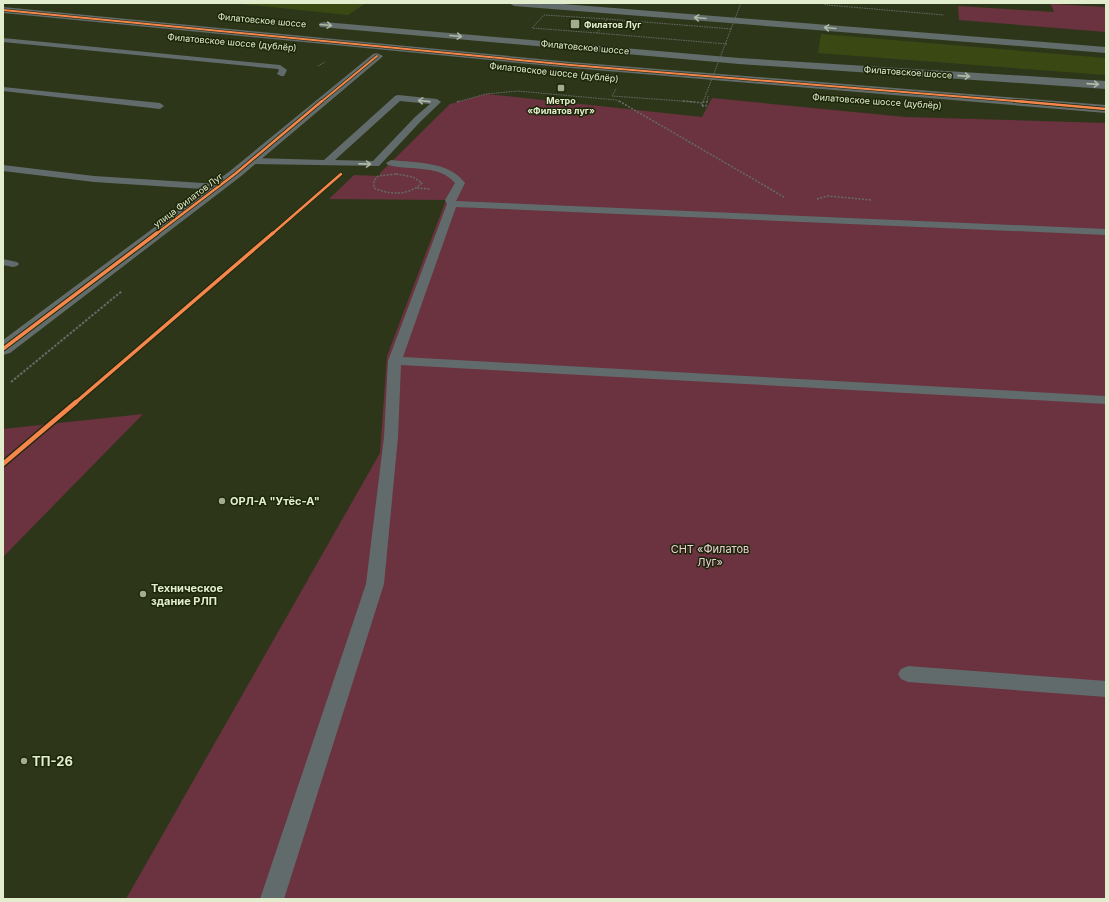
<svg xmlns="http://www.w3.org/2000/svg" width="1109" height="902" viewBox="0 0 1109 902" font-family="Inter,sans-serif">
  <style>
    .built { fill: #3a4914 }
    .green { fill: #6a333f }
    .lines { fill: none; stroke-linecap: round; stroke-linejoin: round }
    .path-far2 { stroke: #656c66; stroke-width: 1; stroke-dasharray: 1.5 1; stroke-linecap: butt }
    .path-far1 { stroke: #656c66; stroke-width: 1.5; stroke-dasharray: 2 1.5; stroke-linecap: butt }
    .path { stroke: #656c66; stroke-width: 2; stroke-dasharray: 2.5 1.5; stroke-linecap: butt }
    .lane { fill: #626b6c; fill-rule: evenodd }
    .secondary { fill: #626c6a; fill-rule: evenodd }
    .path-bridge-far1 { stroke: #656c66; stroke-width: 1; stroke-dasharray: 1.5 1; stroke-linecap: butt }
    .path-bridge { stroke: #656c66; stroke-width: 1.5; stroke-dasharray: 2 1.5; stroke-linecap: butt }
    .cycleway-far3-casing { stroke: #1d250a; stroke-width: 3 }
    .cycleway-far2-casing { stroke: #1d250a; stroke-width: 4 }
    .cycleway-far1-casing { stroke: #1d250a; stroke-width: 5.5 }
    .cycleway-casing { stroke: #1d250a; stroke-width: 7 }
    .cycleway-far3 { stroke: #f5874c; stroke-width: 2 }
    .cycleway-far2 { stroke: #f5874c; stroke-width: 2.5 }
    .cycleway-far1 { stroke: #f5874c; stroke-width: 3.5 }
    .cycleway { stroke: #f5874c; stroke-width: 4.5 }
    .oneway { stroke: #aeb9a5 }
    .oneway2 { stroke: #aeb9a6 }
    .poi-dot { fill: #a2ad8e; stroke: #1d250a; stroke-width: 1.5 }
    .labels { text-anchor: middle; dominant-baseline: central; stroke-width: 3; stroke-linejoin: round; paint-order: stroke }
    .far-street-label { font-size: 9px; fill: #e1edcc; stroke: #1d250a }
    .far-poi-label { font-size: 9px; font-weight: bold; fill: #e1edcc; stroke: #1d250a; text-anchor: start }
    .poi-label { font-size: 11px; font-weight: bold; fill: #e1edcc; stroke: #1d250a; text-anchor: start }
    .park-label { font-size: 11px; fill: #edd0d6; stroke: #1d250a }
    .near-poi-label { font-size: 13px; font-weight: bold; fill: #e1edcc; stroke: #1d250a; text-anchor: start }
  </style>
  <rect width="100%" height="100%" fill="#2e361a"/>
  <!-- built -->
  <g class="built">
    <path d="M231,3H366L348,15Z"/>
    <path d="M821,34L1106,58V75L818,53Z"/>
  </g>
  <!-- green -->
  <g class="green">
    <path d="M1051,4L1106,7V32L959,20L958,6L1054,12Z"/>
    <path d="M486,94L702,117L712,98L905,117L1106,123V899H126L380,453L387,356L446,200L329,199L354,175L380,176V173L450,104Z"/>
    <path d="M143,414L3,557V429Z"/>
  </g>
  <g class="lines">
    <!-- path-far2 -->
    <g class="path-far2">
      <path d="M822,3L827,5L944,15"/>
      <path d="M318,66L325,62"/>
      <path d="M616,89L612,96L696,102"/>
      <path d="M457,102L486,94L518,91L616,100L620,102"/>
      <path d="M707,102L708,96"/>
    </g>
    <!-- path-far1 -->
    <g class="path-far1">
      <path d="M619,101L784,197"/>
      <path d="M683,101L703,103"/>
      <path d="M457,102L459,101"/>
      <path d="M702,106H706L707,101"/>
      <path d="M396,174L413,177L422,183C408,196 390,195 374,188V181L378,176Z"/>
      <path d="M417,188L430,189"/>
      <path d="M817,199L828,196L871,200"/>
    </g>
    <!-- path -->
    <path class="path" d="M11,382L122,291"/>
    <!-- lane -->
    <g class="lane">
      <path d="M3,38L280,65L287,70L284,76H281L277,74L279,70L278,69L3,42Z"/>
      <path d="M3,87L160,103L164,106L160,109L3,91Z"/>
      <path d="M398,95L437,99L441,102L421,121L379,166L251,164L246,161L251,158L324,160L395,96ZM400,101L430,104L415,117L373,161L335,160Z"/>
      <path d="M391,160C416,163 449,161 465,183L456,201L1106,229V235L456,207L403,357L1106,396V404L401,365L398,437L384,584L284,899H260L366,584L384,437L388,361L447,204L445,200L455,183C439,164 410,171 388,165L386,163Z"/>
      <path d="M3,165L94,176L218,184L223,187L218,190L94,182L3,171Z"/>
      <path d="M3,259L17,262L19,264L17,266L13,267L3,265Z"/>
      <path d="M908,666L1106,681V697L908,682L901,679L898,674L901,669Z"/>
    </g>
    <!-- secondary -->
    <g class="secondary">
      <path d="M509,3H551L1106,47V53L514,6Z"/>
      <path d="M3,7L571,62L1106,105V113L571,68L3,13Z"/>
      <path d="M324,22L739,58L1106,81V89L739,64L320,27L319,25L320,23Z"/>
      <path d="M377,53L383,56L381,58L240,177L10,353L3,355V340L230,171L373,54Z"/>
    </g>
    <!-- path-bridge-far1 -->
    <g class="path-bridge-far1">
      <path d="M597,33L532,28L544,15L607,19"/>
      <path d="M727,44L597,33L607,19L732,29"/>
      <path d="M703,102L741,3"/>
    </g>
    <!-- path-bridge -->
    <path class="path-bridge" d="M702,106L704,101"/>
    <!-- cycleway-far3 casing -->
    <g class="cycleway-far3-casing">
      <g id="cycleway-far3">
        <path d="M3,10L571,65L1027,102"/>
        <path d="M321,102L377,56"/>
      </g>
    </g>
    <!-- cycleway-far2 casing -->
    <g class="cycleway-far2-casing">
      <g id="cycleway-far2">
        <path d="M1015,101L1106,109"/>
        <path d="M156,234L235,174L322,101"/>
        <path d="M272,234L341,174"/>
      </g>
    </g>
    <!-- cycleway-far1 casing -->
    <g class="cycleway-far1-casing">
      <g id="cycleway-far1">
        <path d="M3,349L157,233"/>
        <path d="M75,403L273,233"/>
      </g>
    </g>
    <!-- cycleway casing -->
    <g class="cycleway-casing">
      <path id="cycleway" d="M3,464L76,402"/>
    </g>
    <!-- cycleway-far3 -->
    <use href="#cycleway-far3" class="cycleway-far3"/>
    <!-- cycleway-far2 -->
    <use href="#cycleway-far2" class="cycleway-far2"/>
    <!-- cycleway-far1 -->
    <use href="#cycleway-far1" class="cycleway-far1"/>
    <!-- cycleway -->
    <use href="#cycleway" class="cycleway"/>
  </g>
  <!-- one-way arrows -->
  <defs><path id="oneway-shaft" d="M-6 0H5M1.5-3L5.5 0L1.5 3" fill="none" stroke-width="1.6" stroke-linecap="round" stroke-linejoin="round"/></defs>
  <g class="oneway">
    <use href="#oneway-shaft" transform="translate(700 18) rotate(-175)"/>
    <use href="#oneway-shaft" transform="translate(326 25) rotate(5)"/>
    <use href="#oneway-shaft" transform="translate(830 28) rotate(-175)"/>
    <use href="#oneway-shaft" transform="translate(456 36) rotate(5)"/>
    <use href="#oneway-shaft" transform="translate(964 76) rotate(4)"/>
    <use href="#oneway-shaft" transform="translate(1093 84) rotate(4)"/>
  </g>
  <g class="oneway2">
    <use href="#oneway-shaft" transform="translate(424 101) rotate(-174)"/>
    <use href="#oneway-shaft" transform="translate(365 164) rotate(1)"/>
  </g>
  <!-- markers -->
  <g class="poi-dot">
    <rect x="570" y="19" width="10" height="10" rx="2"/>
    <rect x="557" y="84" width="8" height="8" rx="2"/>
    <circle cx="222" cy="501" r="4"/>
    <circle cx="143" cy="594" r="4"/>
    <circle cx="24" cy="761" r="4"/>
  </g>
  <g class="labels">
    <!-- far-street labels -->
    <g class="far-street-label">
      <text transform="translate(262 20) rotate(5)">Филатовское шоссе</text>
      <text transform="translate(232 42) rotate(5)">Филатовское шоссе (дублёр)</text>
      <text transform="translate(585 47) rotate(5)">Филатовское шоссе</text>
      <text transform="translate(554 72) rotate(6)">Филатовское шоссе (дублёр)</text>
      <text transform="translate(908 72) rotate(4)">Филатовское шоссе</text>
      <text transform="translate(877 101) rotate(4)">Филатовское шоссе (дублёр)</text>
      <text transform="translate(188 200) rotate(-37)">улица Филатов Луг</text>
    </g>
    <!-- far-poi labels -->
    <g class="far-poi-label">
      <text x="584" y="24">Филатов Луг</text>
      <text x="561" y="100" text-anchor="middle">Метро<tspan x="561" dy="10">«Филатов луг»</tspan></text>
    </g>
    <!-- poi labels -->
    <g class="poi-label">
      <text x="230" y="501">ОРЛ-А "Утёс-А"</text>
      <text x="151" y="588">Техническое<tspan x="151" dy="13">здание РЛП</tspan></text>
    </g>
    <!-- park labels -->
    <g class="park-label">
      <text x="710" y="549">СНТ «Филатов<tspan x="710" dy="13">Луг»</tspan></text>
    </g>
    <!-- near-poi labels -->
    <g class="near-poi-label">
      <text x="32" y="761">ТП-26</text>
    </g>
  </g>
  <!-- border -->
  <rect width="1109" height="902" fill="none" stroke="#e1edcc" stroke-width="8"/>
</svg>
